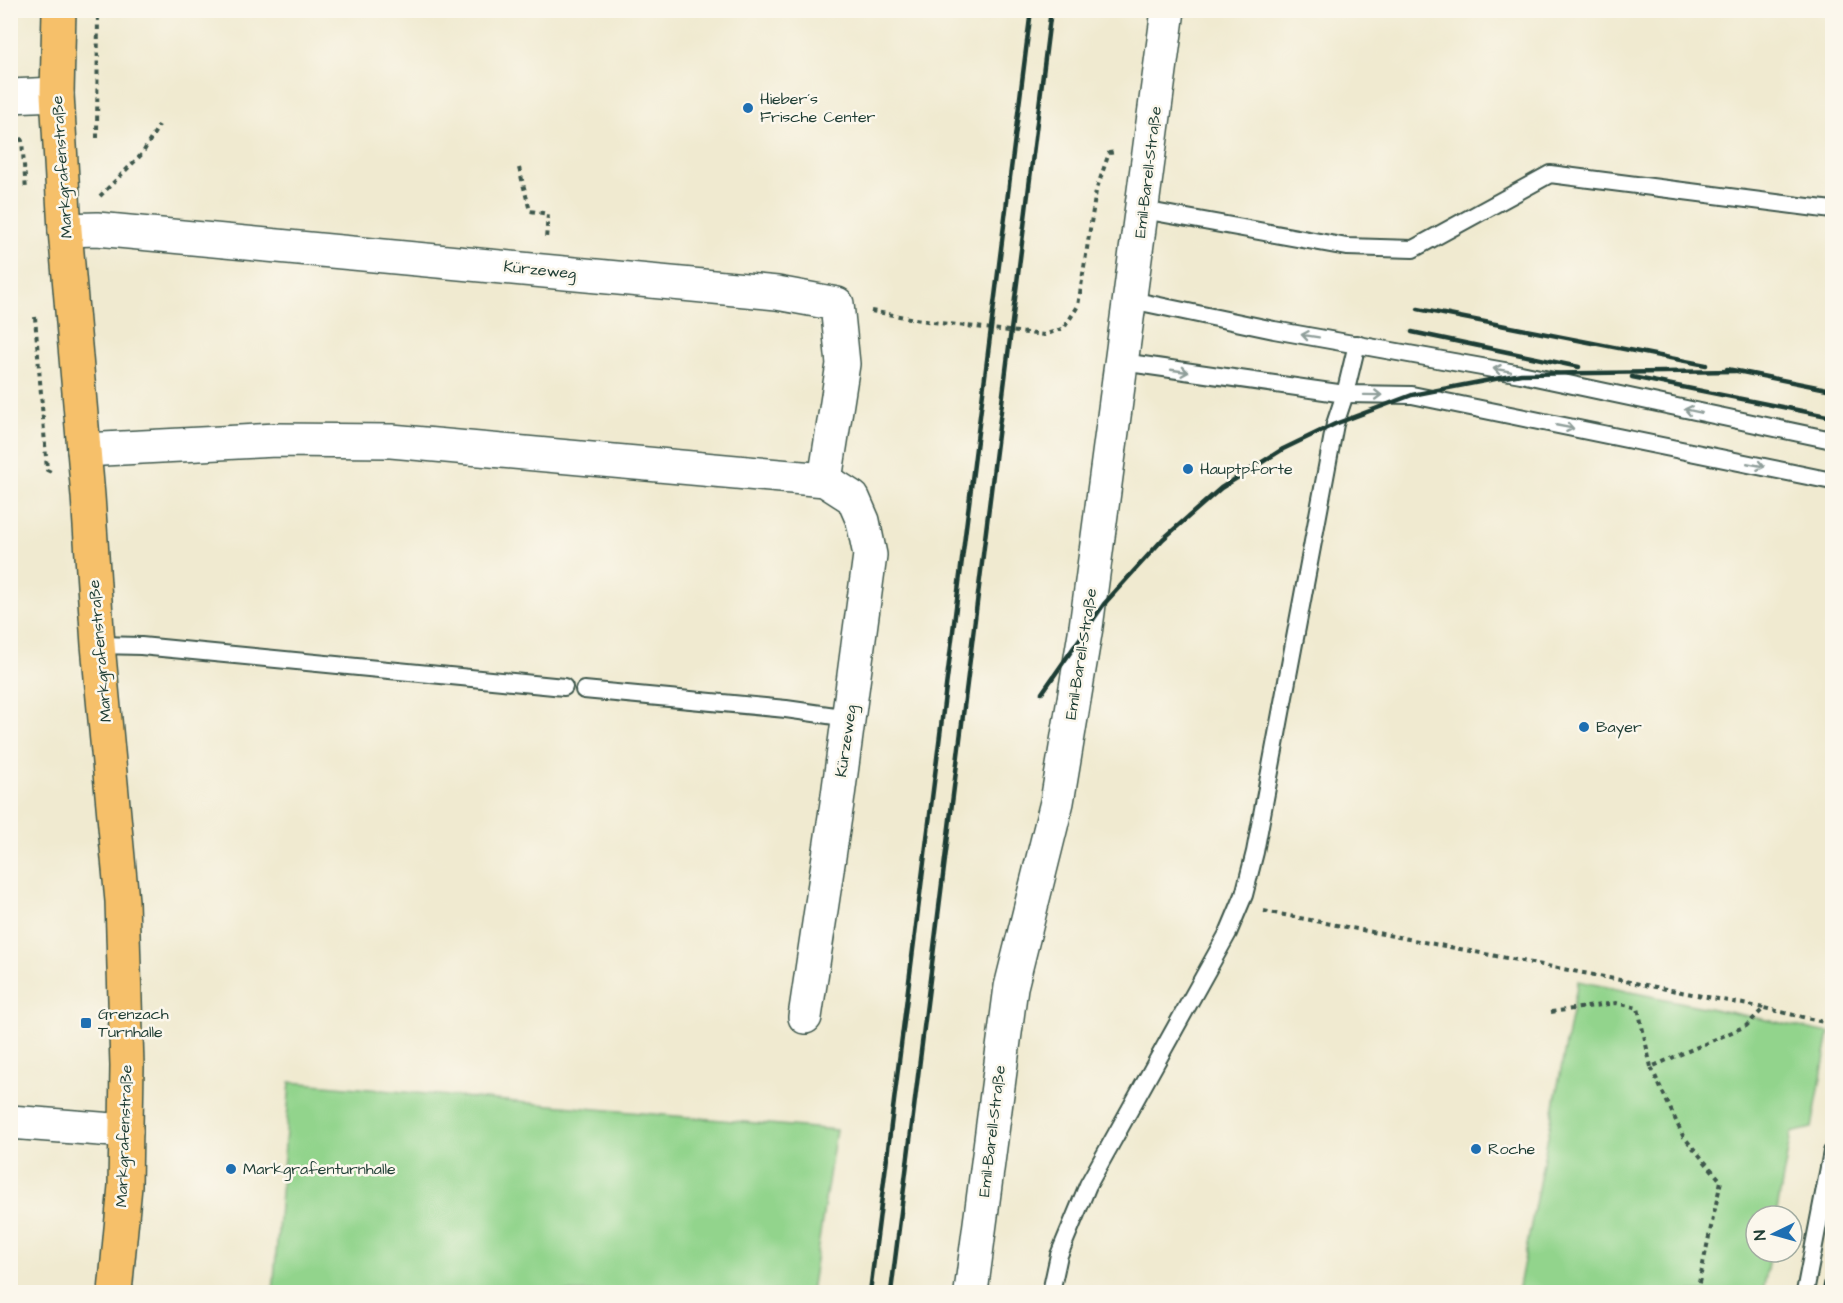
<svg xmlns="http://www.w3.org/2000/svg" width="1843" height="1303" viewBox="0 0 1843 1303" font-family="'Architects Daughter',sans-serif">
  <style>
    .green { fill: #92d48c; stroke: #588860; stroke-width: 1.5 }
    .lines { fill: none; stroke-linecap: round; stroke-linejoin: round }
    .lane-casing { stroke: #3e574b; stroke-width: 20 }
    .street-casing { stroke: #3e574b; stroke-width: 36 }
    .primary-casing { stroke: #3e574b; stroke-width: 36 }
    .path { stroke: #3e574b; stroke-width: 4; stroke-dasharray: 4.5 4.5; stroke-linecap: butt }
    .lane { stroke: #fff; stroke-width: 16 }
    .street { stroke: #fff; stroke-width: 33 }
    .primary { stroke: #f6c06b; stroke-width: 33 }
    .rail { stroke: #1f3d34; stroke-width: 4.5 }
    .oneway { stroke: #8f9e9a }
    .poi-dot { fill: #1f6fb2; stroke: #fbf7ec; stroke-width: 2 }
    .labels { text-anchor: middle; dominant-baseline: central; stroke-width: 5; stroke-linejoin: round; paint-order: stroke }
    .poi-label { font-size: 16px; fill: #1f3d34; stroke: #fbf7ec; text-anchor: start }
    .street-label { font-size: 16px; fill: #1f3d34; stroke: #fbf7ec }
  </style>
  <rect width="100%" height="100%" fill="#fbf7ec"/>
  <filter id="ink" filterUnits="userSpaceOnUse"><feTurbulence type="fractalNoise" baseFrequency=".0167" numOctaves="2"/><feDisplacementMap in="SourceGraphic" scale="12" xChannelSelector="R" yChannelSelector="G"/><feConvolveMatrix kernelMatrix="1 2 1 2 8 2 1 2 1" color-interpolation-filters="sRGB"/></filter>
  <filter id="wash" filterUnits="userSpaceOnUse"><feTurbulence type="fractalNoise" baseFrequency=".008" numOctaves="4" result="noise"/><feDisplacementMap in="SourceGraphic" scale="24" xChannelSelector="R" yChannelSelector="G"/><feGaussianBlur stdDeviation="1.35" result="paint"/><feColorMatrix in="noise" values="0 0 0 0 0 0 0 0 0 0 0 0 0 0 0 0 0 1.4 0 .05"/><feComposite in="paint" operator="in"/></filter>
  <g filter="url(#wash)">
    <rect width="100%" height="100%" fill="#f0ead0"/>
    <!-- green -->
    <g class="green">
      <path d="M1578,981L1829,1033L1812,1128L1791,1133L1776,1216H1756V1252H1770L1763,1292H1518Z"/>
      <path d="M290,1082L836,1130L811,1292H273Z"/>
    </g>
  </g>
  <g filter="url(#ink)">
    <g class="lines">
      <!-- lane casing -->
      <g class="lane-casing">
        <g id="lane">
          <path d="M1143,210L1347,247L1413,249L1550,174L1832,210"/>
          <path d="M1131,300L1274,330L1521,374L1832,440"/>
          <path d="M1122,362L1345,394L1412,395L1832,481"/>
          <path d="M98,645L141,646L564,687"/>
          <path d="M584,690L786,709L849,718"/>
          <path d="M1051,1292L1059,1255L1088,1185L1228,933L1244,895L1255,852L1335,424L1345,394L1357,344"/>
          <path d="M1805,1292L1832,1152"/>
        </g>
      </g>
      <!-- street casing -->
      <g class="street-casing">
        <g id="street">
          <path d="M10,96L57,94"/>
          <path d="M65,230L97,229L777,293L837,304L843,364L825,480"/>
          <path d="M84,450L276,440L391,441L825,480L853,498L863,521L870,555L837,803L805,1017"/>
          <path d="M10,1122L126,1131"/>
          <path d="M971,1292L1011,987L1057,802L1086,627L1168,10"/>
        </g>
      </g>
      <!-- primary casing -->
      <g class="primary-casing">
        <path id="primary" d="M59,10L57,94L65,230L88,496L98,645L122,901L127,1066L125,1186L115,1292"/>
      </g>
      <!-- path -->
      <g class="path">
        <path d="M16,130L22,141L26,190"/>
        <path d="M97,138L98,10"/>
        <path d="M519,168L530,211L548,214L546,239"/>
        <path d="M100,196L142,154L159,125"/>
        <path d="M871,311L932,322L1044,335L1064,328L1078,306L1096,191L1109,153L1116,152"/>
        <path d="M35,317L47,470L51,472"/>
        <path d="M1264,911L1764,1008"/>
        <path d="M1551,1012L1616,1003L1638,1008L1651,1067"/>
        <path d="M1697,1292L1721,1181L1683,1136L1651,1067L1746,1026L1764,1008L1832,1024"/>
      </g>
      <!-- lane -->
      <use href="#lane" class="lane"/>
      <!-- street -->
      <use href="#street" class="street"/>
      <!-- primary -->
      <use href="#primary" class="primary"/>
      <!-- rail -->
      <g class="rail">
        <path d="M1418,309L1706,365"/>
        <path d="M1412,332L1579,367"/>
        <path d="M1727,369L1832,390"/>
        <path d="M1632,377L1832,417"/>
        <path d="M1042,693L1104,604L1163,539L1221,488L1283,449L1335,424L1412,395L1521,374L1735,371"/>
        <path d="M870,1292L1031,10"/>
        <path d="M891,1292L1051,10"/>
        <path d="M1824,1292L1832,1248"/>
      </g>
    </g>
    <!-- one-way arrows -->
    <defs><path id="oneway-shaft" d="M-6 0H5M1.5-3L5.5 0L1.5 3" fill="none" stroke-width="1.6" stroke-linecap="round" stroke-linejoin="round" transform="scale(1.5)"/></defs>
    <g class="oneway">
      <use href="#oneway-shaft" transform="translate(1310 336) rotate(-171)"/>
      <use href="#oneway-shaft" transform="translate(1502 370) rotate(-170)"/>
      <use href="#oneway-shaft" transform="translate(1180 371) rotate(8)"/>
      <use href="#oneway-shaft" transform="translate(1373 395) rotate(1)"/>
      <use href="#oneway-shaft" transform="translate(1693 411) rotate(-168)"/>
      <use href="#oneway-shaft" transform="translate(1565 427) rotate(11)"/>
      <use href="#oneway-shaft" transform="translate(1756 465) rotate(11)"/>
    </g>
  </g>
  <!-- markers -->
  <g class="poi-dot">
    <circle cx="748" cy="108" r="6"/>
    <circle cx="1188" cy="469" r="6"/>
    <circle cx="1584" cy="727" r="6"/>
    <rect x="80" y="1017" width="12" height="12" rx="3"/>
    <circle cx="1476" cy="1149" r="6"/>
    <circle cx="231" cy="1169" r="6"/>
  </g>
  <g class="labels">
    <!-- poi labels -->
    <g class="poi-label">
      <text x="760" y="99">Hieber´s<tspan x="760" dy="18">Frische Center</tspan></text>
      <text x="1200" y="469">Hauptpforte</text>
      <text x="1596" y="727">Bayer</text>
      <text x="98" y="1014">Grenzach<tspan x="98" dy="18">Turnhalle</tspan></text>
      <text x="1488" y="1149">Roche</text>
      <text x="243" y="1169">Markgrafenturnhalle</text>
    </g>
    <!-- street labels -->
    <g class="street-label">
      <text transform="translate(62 167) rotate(-94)">Markgrafenstraße</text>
      <text transform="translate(1148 172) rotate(-83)">Emil-Barell-Straße</text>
      <text transform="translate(540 270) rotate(6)">Kürzeweg</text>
      <text transform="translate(100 651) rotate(-95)">Markgrafenstraße</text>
      <text transform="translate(1081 654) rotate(-81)">Emil-Barell-Straße</text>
      <text transform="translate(846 741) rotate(-82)">Kürzeweg</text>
      <text transform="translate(992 1131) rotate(-83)">Emil-Barell-Straße</text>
      <text transform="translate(124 1136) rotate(-88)">Markgrafenstraße</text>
    </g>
  </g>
  <!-- margin -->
  <rect width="1843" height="1303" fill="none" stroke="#fbf7ec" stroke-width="36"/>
  <!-- north arrow -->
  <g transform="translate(1774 1234) rotate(265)"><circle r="28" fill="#fbf7ec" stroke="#a3ada2" stroke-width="1.5"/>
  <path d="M0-4.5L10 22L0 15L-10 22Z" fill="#1f6fb2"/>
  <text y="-9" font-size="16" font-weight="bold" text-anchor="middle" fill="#1f3d34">N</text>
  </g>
</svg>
